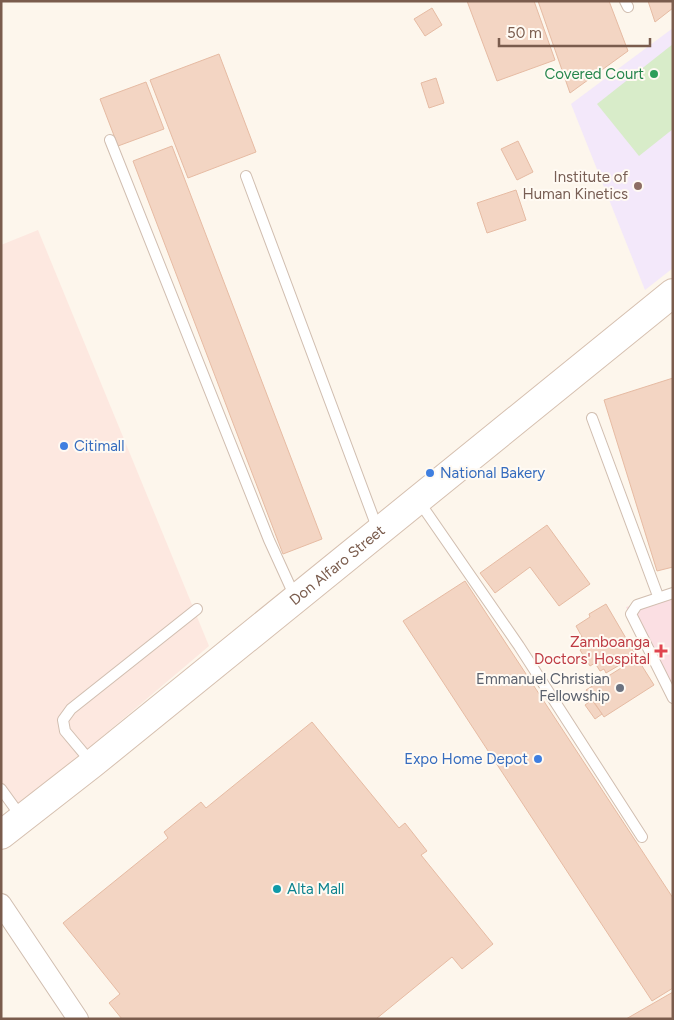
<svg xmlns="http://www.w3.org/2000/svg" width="674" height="1020" viewBox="0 0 674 1020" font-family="Figtree,sans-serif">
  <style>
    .commercial { fill: #fde8e0 }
    .education { fill: #f3e8fa }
    .medical { fill: #fbdfe3 }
    .green { fill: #d8ecc9 }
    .building { fill: #f3d5c3; stroke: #e6bba3 }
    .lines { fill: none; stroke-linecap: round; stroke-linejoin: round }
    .service-casing { stroke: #d1beb0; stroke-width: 12 }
    .minor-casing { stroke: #d1beb0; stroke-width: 22 }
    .secondary-casing { stroke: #d6c0b0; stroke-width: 30 }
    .service { stroke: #fff; stroke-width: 10 }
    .minor { stroke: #fff; stroke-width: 20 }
    .secondary { stroke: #fff; stroke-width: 28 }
    .leisure-dot { fill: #2e9e5b; stroke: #fffaf3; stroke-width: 2 }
    .education-dot { fill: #8d6e63; stroke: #fffaf3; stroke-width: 2 }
    .shop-dot { fill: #3f7fe0; stroke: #fffaf3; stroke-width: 2 }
    .health-dot { fill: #e0444e; stroke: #fffaf3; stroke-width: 2 }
    .worship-dot { fill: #6b7280; stroke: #fffaf3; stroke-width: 2 }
    .culture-dot { fill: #0f9aa8; stroke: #fffaf3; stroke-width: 2 }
    .labels { text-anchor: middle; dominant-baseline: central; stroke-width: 4; stroke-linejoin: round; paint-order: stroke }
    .leisure-label { font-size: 15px; fill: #27864d; stroke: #fffaf3; text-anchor: end }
    .education-label { font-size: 15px; fill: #785e54; stroke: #fffaf3; text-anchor: end }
    .shop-label { font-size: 15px; fill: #366cbe; stroke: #fffaf3; text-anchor: start }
    .street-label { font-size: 15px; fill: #7a5c4d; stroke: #fffaf3 }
    .health-label { font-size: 15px; fill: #be3a42; stroke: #fffaf3; text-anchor: end }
    .worship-label { font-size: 15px; fill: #5b616d; stroke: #fffaf3; text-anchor: end }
    .culture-label { font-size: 15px; fill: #0d838f; stroke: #fffaf3; text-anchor: start }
  </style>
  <rect width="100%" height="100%" fill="#fdf6ec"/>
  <!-- commercial -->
  <path class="commercial" d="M38,230L209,646L18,808L1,783V245Z"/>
  <!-- education -->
  <path class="education" d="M673,28V268L645,290L571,104Z"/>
  <!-- medical -->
  <path class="medical" d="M673,596V694L626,607Z"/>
  <!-- green -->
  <path class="green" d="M673,44V129L639,156L597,104Z"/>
  <!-- building -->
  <g class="building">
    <path d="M467,1H534L555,60L497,81Z"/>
    <path d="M538,1H609L628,51L570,93Z"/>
    <path d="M648,1H673V8L655,22Z"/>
    <path d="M432,8L442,25L425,36L414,19Z"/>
    <path d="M219,54L256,152L188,178L150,80Z"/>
    <path d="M436,78L444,103L429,108L421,83Z"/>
    <path d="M146,82L164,129L118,146L100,99Z"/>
    <path d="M518,141L533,172L517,180L501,149Z"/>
    <path d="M172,146L322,539L283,554L133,161Z"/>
    <path d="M516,190L526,220L487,233L477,203Z"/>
    <path d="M673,378V567L657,571L604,400Z"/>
    <path d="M547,525L590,584L559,606L530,567L495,593L480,573Z"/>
    <path d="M465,581L673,898V988L652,1001L403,621Z"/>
    <path d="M606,604L634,652L621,660L623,663L606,673L604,669L600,671L595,663L590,666L580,650L584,647L579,639L582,637L576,626L590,617L589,614Z"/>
    <path d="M637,658L654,685L604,717L586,690Z"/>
    <path d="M592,700L602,714L595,719L585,705Z"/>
    <path d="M312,722L399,828L405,823L427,851L421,855L493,944L462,969L452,957L376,1019H122L109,1003L120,994L63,923L168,838L164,832L201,802L206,808Z"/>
    <path d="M673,992V1019H626Z"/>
  </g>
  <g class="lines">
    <!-- service casing -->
    <g class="service-casing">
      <g id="service">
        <path d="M625,1L628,7"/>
        <path d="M110,140L269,540L295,597"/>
        <path d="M246,176L378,530"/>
        <path d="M592,418L658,596"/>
        <path d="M418,500L519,646L642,837"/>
        <path d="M673,593L637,605L631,614L673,698"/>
        <path d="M91,762L65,731L63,720L71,709L197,609"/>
        <path d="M1,789L22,818"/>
      </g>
    </g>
    <!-- minor casing -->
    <g class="minor-casing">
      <path id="minor" d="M1,904L78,1019"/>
    </g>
    <!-- secondary casing -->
    <g class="secondary-casing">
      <g id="secondary">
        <path id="s1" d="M1,835L92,764L673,293"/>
      </g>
    </g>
    <!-- service -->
    <use href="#service" class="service"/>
    <!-- minor -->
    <use href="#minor" class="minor"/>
    <!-- secondary -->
    <use href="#secondary" class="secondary"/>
  </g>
  <!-- markers -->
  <circle class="leisure-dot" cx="654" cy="74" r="5"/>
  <circle class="education-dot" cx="638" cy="186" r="5"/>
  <g class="shop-dot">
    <circle cx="64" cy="446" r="5"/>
    <circle cx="430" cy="473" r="5"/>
    <circle cx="538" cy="759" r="5"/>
  </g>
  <path class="health-dot" d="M658.5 643.5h5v5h5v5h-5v5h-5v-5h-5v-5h5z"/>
  <circle class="worship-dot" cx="620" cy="688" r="5"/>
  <circle class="culture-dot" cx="277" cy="889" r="5"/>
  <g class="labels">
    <!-- leisure labels -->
    <g class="leisure-label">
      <text x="644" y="74">Covered Court</text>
    </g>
    <!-- education labels -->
    <g class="education-label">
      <text x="628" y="177">Institute of<tspan x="628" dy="17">Human Kinetics</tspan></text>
    </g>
    <!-- shop labels -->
    <g class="shop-label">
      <text x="74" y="446">Citimall</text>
      <text x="440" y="473">National Bakery</text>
      <text x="528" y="759" text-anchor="end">Expo Home Depot</text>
    </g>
    <!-- street labels -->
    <g class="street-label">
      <text stroke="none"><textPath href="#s1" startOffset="431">Don Alfaro Street</textPath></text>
    </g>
    <!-- health labels -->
    <g class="health-label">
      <text x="650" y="642">Zamboanga<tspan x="650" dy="17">Doctors' Hospital</tspan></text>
    </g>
    <!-- worship labels -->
    <g class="worship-label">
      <text x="610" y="679">Emmanuel Christian<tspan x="610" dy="17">Fellowship</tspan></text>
    </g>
    <!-- culture labels -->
    <g class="culture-label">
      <text x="287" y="889">Alta Mall</text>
    </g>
  </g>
  <!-- border -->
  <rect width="674" height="1020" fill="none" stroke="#7a5c4d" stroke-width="5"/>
  <!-- scale -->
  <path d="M499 38v8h151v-8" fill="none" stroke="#7a5c4d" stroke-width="2.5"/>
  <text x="507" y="38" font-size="15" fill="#7a5c4d" stroke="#fffaf3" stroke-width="4" paint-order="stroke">50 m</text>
</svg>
